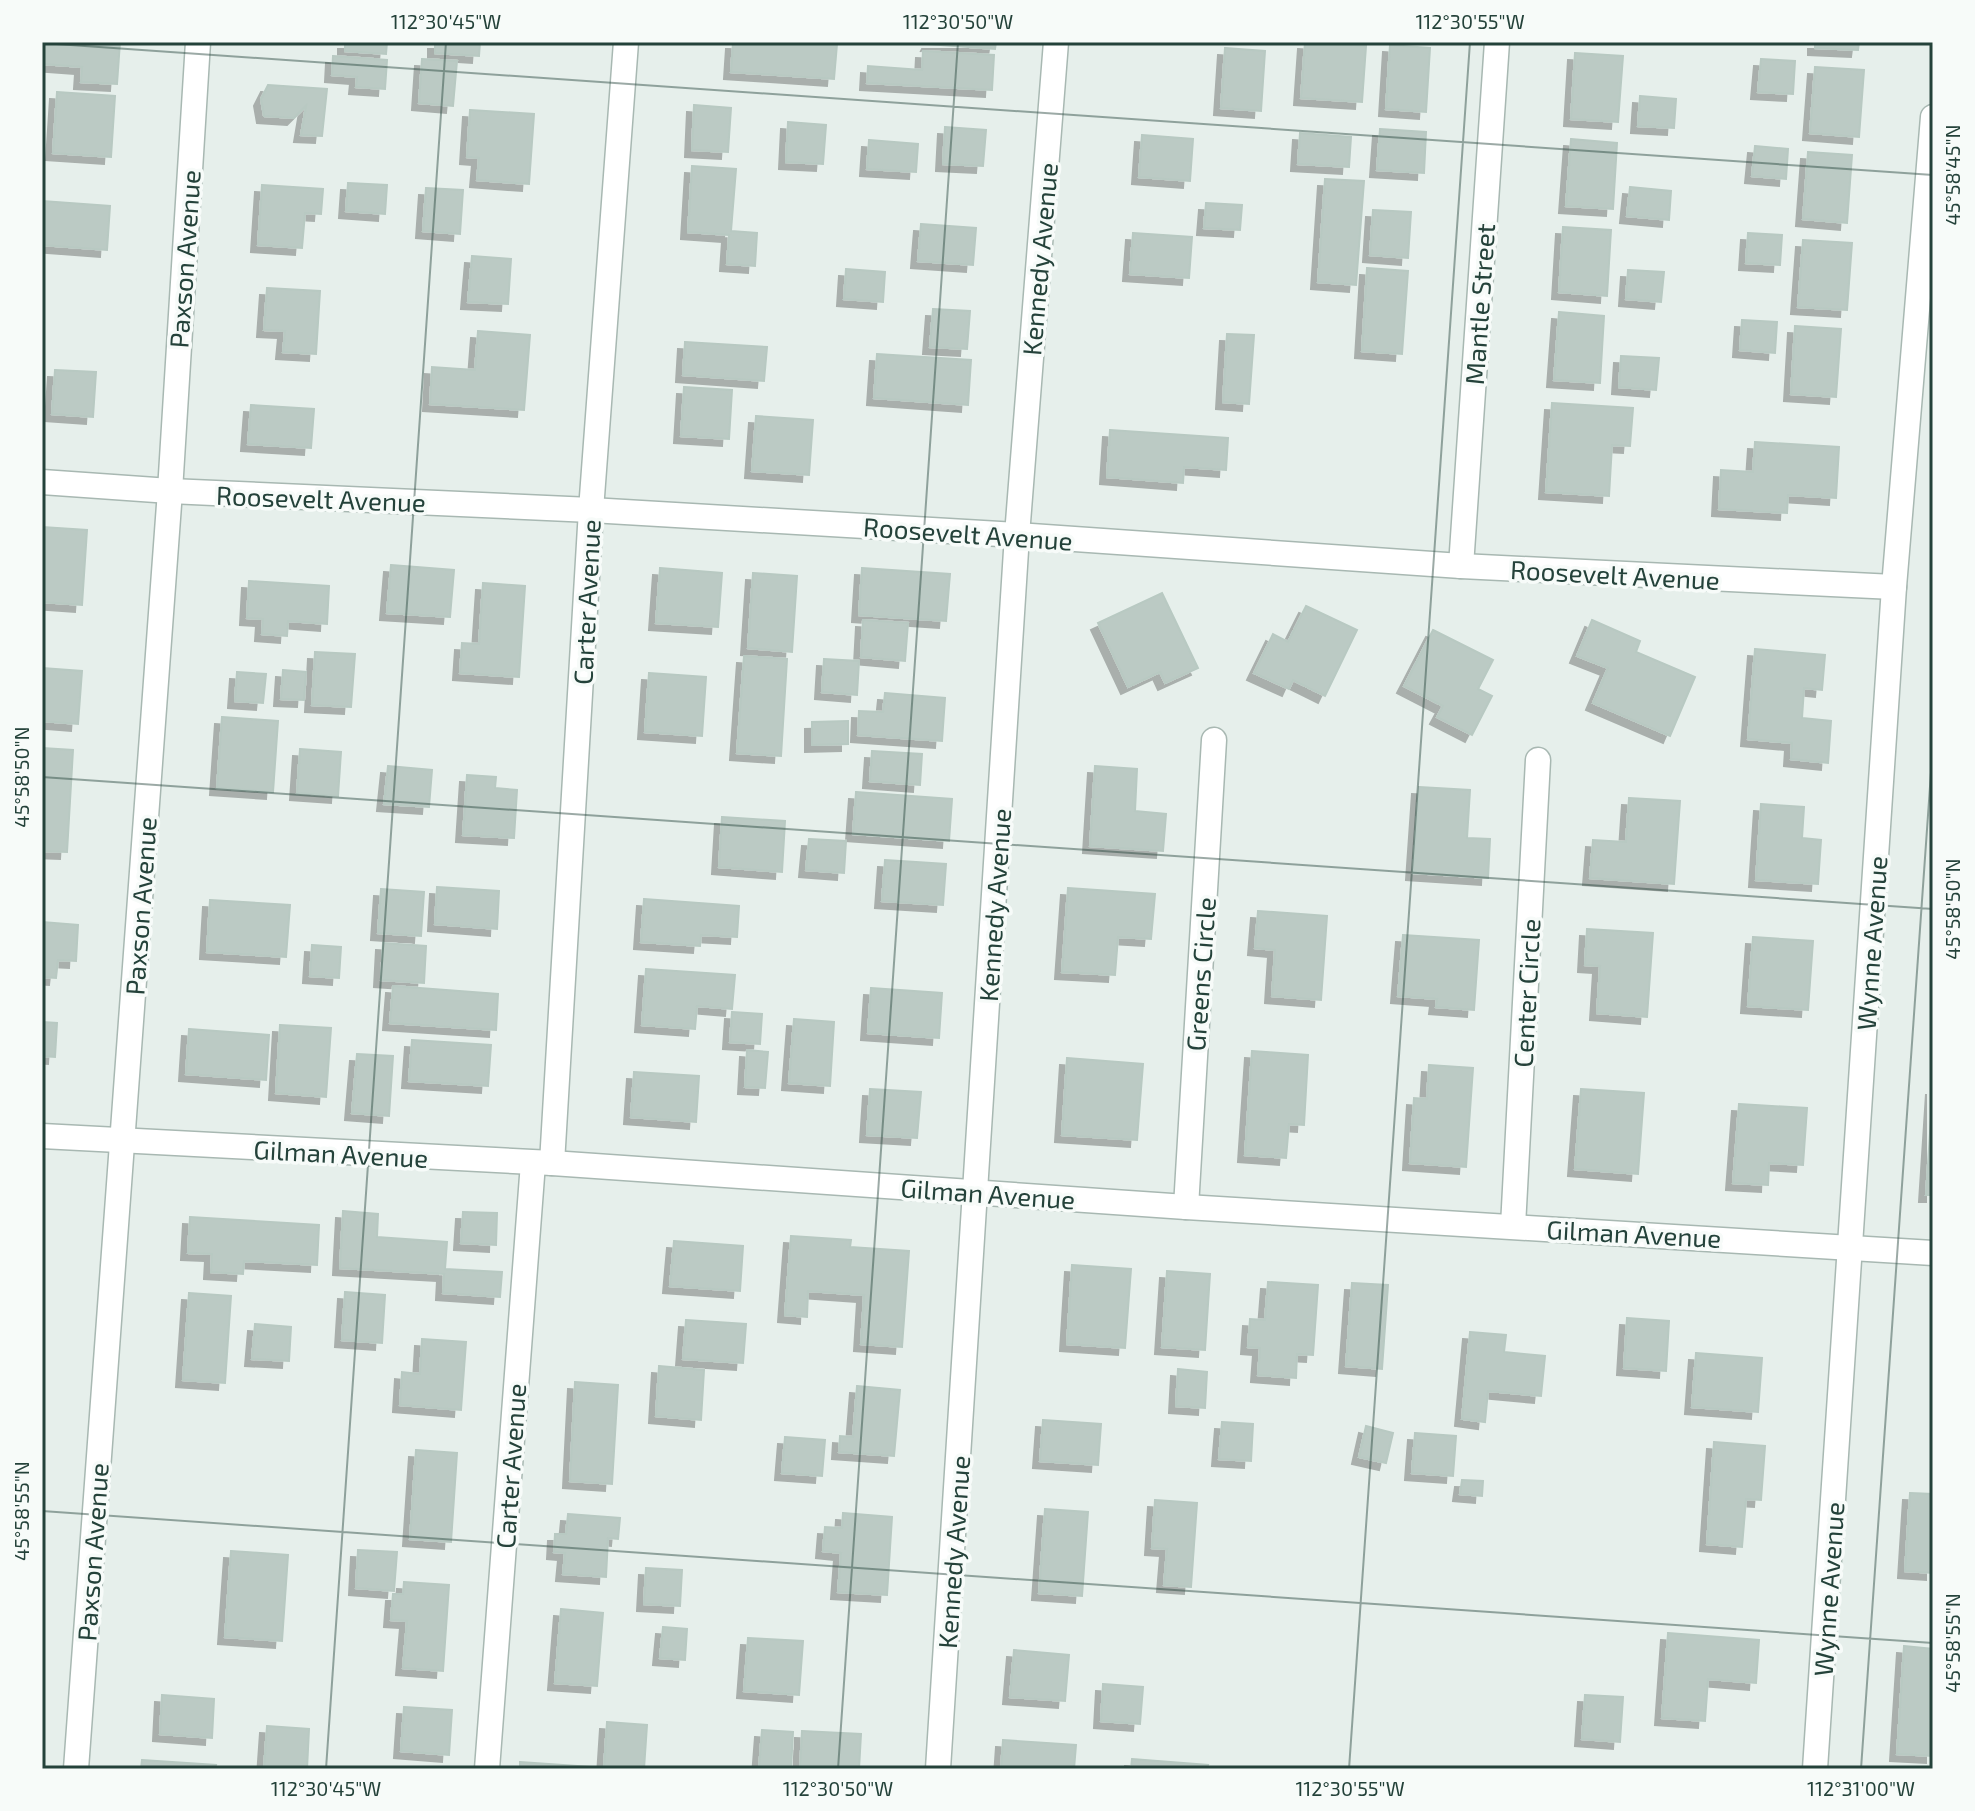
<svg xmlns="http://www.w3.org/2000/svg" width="1975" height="1811" viewBox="0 0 1975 1811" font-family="'Exo 2',sans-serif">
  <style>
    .building { fill: #bbcac4; stroke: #b8c9c2; stroke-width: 2; filter: url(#shadow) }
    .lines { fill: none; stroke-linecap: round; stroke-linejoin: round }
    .minor-casing { stroke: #a8b8b2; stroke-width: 27 }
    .minor { stroke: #fff; stroke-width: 24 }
    .ticks { fill: none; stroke: #24423a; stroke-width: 2; stroke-opacity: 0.45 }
    .labels { text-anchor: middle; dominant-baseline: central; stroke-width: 7; stroke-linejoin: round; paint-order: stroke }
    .street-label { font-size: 26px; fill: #24423a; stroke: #f7fbf9 }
    .neatline { fill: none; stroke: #24423a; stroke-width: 3 }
    .ticks-label { font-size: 20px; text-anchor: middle; fill: #24423a }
  </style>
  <defs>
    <filter id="shadow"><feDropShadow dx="-7" dy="7" stdDeviation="0" flood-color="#0004"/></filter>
  </defs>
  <rect width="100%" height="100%" fill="#e6efeb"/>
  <!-- building -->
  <g class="building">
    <path d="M42,42H120L117,84L81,82L82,67L42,64Z"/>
    <path d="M345,42H387L386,54L345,51Z"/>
    <path d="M435,42H480L479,56L435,53Z"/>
    <path d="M733,42L837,44L834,79L731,72Z"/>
    <path d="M929,42H996L995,49L928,44Z"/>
    <path d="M1305,42L1366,46L1362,102L1301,98Z"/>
    <path d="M1815,42H1859L1858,50L1815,48Z"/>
    <path d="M1390,45L1430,48L1426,112L1386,109Z"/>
    <path d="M1225,48L1265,51L1261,111L1221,108Z"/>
    <path d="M923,51L994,55L992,90L867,83L868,66L922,70Z"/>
    <path d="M1575,53L1623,56L1618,122L1571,119Z"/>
    <path d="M333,56L387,60L385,89L356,87L357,77L332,75Z"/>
    <path d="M422,59L457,61L453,106L419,103Z"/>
    <path d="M1761,59L1795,61L1793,94L1758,92Z"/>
    <path d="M1815,67L1864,70L1859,137L1810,133Z"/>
    <path d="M268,85L327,89L322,136L301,135L306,106L294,118L264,116L261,99Z"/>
    <path d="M57,92L115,96L111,157L53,153Z"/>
    <path d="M1640,96L1676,99L1674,128L1638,126Z"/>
    <path d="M694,105L731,108L728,152L692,150Z"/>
    <path d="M470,110L534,114L529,184L477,180L479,158L467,157Z"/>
    <path d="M788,122L826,125L823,164L786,162Z"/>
    <path d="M945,127L986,130L983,166L943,164Z"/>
    <path d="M1380,129L1426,132L1424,173L1377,170Z"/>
    <path d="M1300,133L1351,137L1349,167L1298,164Z"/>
    <path d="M1142,135L1193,139L1190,181L1139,177Z"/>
    <path d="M1571,139L1617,143L1613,209L1566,206Z"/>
    <path d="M869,140L918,144L916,172L867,169Z"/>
    <path d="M1755,146L1788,149L1786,179L1752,176Z"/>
    <path d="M1808,152L1852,155L1847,223L1803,219Z"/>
    <path d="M692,166L736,169L731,231L757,233L755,266L727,264L729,235L688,232Z"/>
    <path d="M1325,179L1364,181L1356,285L1318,282Z"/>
    <path d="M348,183L387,185L385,214L346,211Z"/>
    <path d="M262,185L323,189L321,214L305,213L302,248L258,245Z"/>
    <path d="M1630,187L1671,191L1669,220L1627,216Z"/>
    <path d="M426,188L463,190L460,234L423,231Z"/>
    <path d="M42,201L110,206L107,250L42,245Z"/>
    <path d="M1206,203L1242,205L1240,230L1204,228Z"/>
    <path d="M1373,210L1411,212L1408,258L1370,255Z"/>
    <path d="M921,224L976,228L973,265L918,261Z"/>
    <path d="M1563,227L1611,230L1607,296L1559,292Z"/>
    <path d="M1133,233L1192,237L1189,278L1130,274Z"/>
    <path d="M1748,233L1782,235L1780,265L1746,263Z"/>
    <path d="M1803,240L1852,243L1847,310L1798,307Z"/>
    <path d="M472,256L511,259L508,304L468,302Z"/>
    <path d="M1367,268L1408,271L1402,354L1362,351Z"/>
    <path d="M846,269L885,272L883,302L844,299Z"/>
    <path d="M1628,270L1664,272L1661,302L1626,299Z"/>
    <path d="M267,288L320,291L316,354L283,352L285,331L264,330Z"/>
    <path d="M933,309L970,311L967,349L930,347Z"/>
    <path d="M1559,312L1604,316L1600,383L1554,380Z"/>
    <path d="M1742,320L1777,322L1775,353L1740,350Z"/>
    <path d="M1795,326L1841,329L1836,397L1791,394Z"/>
    <path d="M478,331L530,335L524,410L430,404L432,367L475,370Z"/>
    <path d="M1227,334L1254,335L1249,404L1223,402Z"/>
    <path d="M685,342L767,347L764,381L683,375Z"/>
    <path d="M877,354L971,360L968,405L874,398Z"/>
    <path d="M1621,356L1659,358L1656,390L1619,387Z"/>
    <path d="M55,370L96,372L93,417L52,414Z"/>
    <path d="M684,387L732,390L729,439L681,436Z"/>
    <path d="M1552,403L1633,408L1630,446L1612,445L1609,496L1546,492Z"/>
    <path d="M251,405L314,409L311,448L248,444Z"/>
    <path d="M756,416L813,420L809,475L752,471Z"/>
    <path d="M1110,430L1228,438L1226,470L1184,467L1183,483L1107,477Z"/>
    <path d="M1755,442L1839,447L1836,498L1788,495L1787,513L1719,509L1721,470L1753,472Z"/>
    <path d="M42,527L87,530L82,605L42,602Z"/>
    <path d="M391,565L454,570L450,617L387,613Z"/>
    <path d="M660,568L722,573L718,627L656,623Z"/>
    <path d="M862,568L950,574L946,621L859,615Z"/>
    <path d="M753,573L797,576L792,652L748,648Z"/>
    <path d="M249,581L329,586L327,624L288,621L287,636L262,634L263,619L247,618Z"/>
    <path d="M483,583L525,586L519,677L460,673L462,643L479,644Z"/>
    <path d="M1162,593L1198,668L1165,683L1160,672L1128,687L1098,623Z"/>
    <path d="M1306,606L1357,630L1325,696L1293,680L1289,689L1254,673L1273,634L1288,642Z"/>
    <path d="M863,620L908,623L905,661L861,657Z"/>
    <path d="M1592,620L1640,641L1636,652L1695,677L1670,736L1593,703L1608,668L1577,656Z"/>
    <path d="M1433,630L1493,660L1478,689L1492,696L1472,735L1437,717L1443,706L1404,686Z"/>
    <path d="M1755,649L1825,655L1822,690L1804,688L1802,718L1831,721L1828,763L1791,759L1792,743L1748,739Z"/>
    <path d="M315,652L355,654L351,707L312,705Z"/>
    <path d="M744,656L787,659L781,756L737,753Z"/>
    <path d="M824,659L859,661L857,695L822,692Z"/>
    <path d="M42,668L82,671L78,724L42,721Z"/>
    <path d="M283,670L306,672L304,700L281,699Z"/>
    <path d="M237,672L266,674L263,703L235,701Z"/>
    <path d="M649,673L706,677L702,736L645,732Z"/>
    <path d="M885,693L945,698L942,741L858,735L859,711L883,712Z"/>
    <path d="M222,717L278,721L273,792L217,788Z"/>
    <path d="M848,721V744L812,745V722Z"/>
    <path d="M42,748L73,750L67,852L42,851Z"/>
    <path d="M300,749L341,752L338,796L297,793Z"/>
    <path d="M872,751L922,754L920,785L870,781Z"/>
    <path d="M388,766L432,770L429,807L384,804Z"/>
    <path d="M1095,766L1137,769L1135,811L1166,814L1163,851L1090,846Z"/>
    <path d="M467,775L496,777L495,788L517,790L514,838L463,835Z"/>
    <path d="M1419,787L1470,790L1467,838L1490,839L1488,878L1413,873Z"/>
    <path d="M856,792L952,799L949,841L853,834Z"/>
    <path d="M1629,798L1680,801L1674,884L1590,878L1593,840L1626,842Z"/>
    <path d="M1761,804L1804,807L1802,838L1821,840L1818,884L1756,880Z"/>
    <path d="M722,817L785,821L782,872L719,867Z"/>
    <path d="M809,839L846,841L844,873L806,870Z"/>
    <path d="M885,860L946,864L943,905L882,901Z"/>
    <path d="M437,887L499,891L497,929L435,924Z"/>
    <path d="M1068,888L1155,894L1151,939L1118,937L1115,975L1062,972Z"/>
    <path d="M381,889L424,892L421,936L378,933Z"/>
    <path d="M644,899L739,906L737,937L701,935L700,946L641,942Z"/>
    <path d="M210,900L290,905L286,957L207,952Z"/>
    <path d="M1258,911L1327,916L1321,1000L1272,996L1275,950L1255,948Z"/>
    <path d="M42,922L78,925L76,961L58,960L56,978L42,977Z"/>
    <path d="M1587,929L1653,933L1647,1017L1597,1013L1600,966L1585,965Z"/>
    <path d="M1403,935L1479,940L1474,1010L1436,1007L1437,999L1398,996Z"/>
    <path d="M1753,937L1813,941L1808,1010L1748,1006Z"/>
    <path d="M383,943L426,946L424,983L381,980Z"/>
    <path d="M312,945L341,947L339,978L310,976Z"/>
    <path d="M646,969L735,975L732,1009L697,1006L695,1029L642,1025Z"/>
    <path d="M393,986L498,994L496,1030L390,1023Z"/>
    <path d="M871,988L942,993L939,1038L868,1033Z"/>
    <path d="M732,1012L762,1014L760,1044L730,1042Z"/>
    <path d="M794,1019L834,1022L830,1086L789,1083Z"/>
    <path d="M42,1022L57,1023L55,1057L42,1056Z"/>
    <path d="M280,1025L331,1028L326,1097L276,1093Z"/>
    <path d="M189,1029L269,1035L266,1080L186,1074Z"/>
    <path d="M412,1040L491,1045L488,1086L409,1081Z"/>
    <path d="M747,1050L768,1052L765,1088L745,1087Z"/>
    <path d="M1252,1051L1308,1055L1304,1125L1289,1124L1286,1158L1245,1155Z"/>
    <path d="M357,1054L393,1056L389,1116L352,1113Z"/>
    <path d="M1067,1058L1143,1064L1137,1140L1062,1135Z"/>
    <path d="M1429,1065L1473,1068L1466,1167L1410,1163L1414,1098L1427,1099Z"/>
    <path d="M634,1072L699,1076L696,1122L631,1117Z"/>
    <path d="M1933,1087V1195H1926Z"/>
    <path d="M870,1089L921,1092L917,1138L867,1135Z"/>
    <path d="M1581,1089L1644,1093L1638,1174L1575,1169Z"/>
    <path d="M1739,1104L1807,1108L1803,1165L1769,1163L1768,1185L1733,1183Z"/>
    <path d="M343,1211L378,1214L377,1237L447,1242L445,1269L502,1272L500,1297L443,1293L444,1274L340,1268Z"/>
    <path d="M463,1212L497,1213L496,1245L461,1243Z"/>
    <path d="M190,1217L319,1225L317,1265L244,1261L243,1274L211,1272L212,1254L188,1253Z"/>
    <path d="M791,1236L851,1240L850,1247L909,1251L902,1347L861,1344L864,1295L808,1291L807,1317L785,1315Z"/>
    <path d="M674,1241L743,1246L740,1291L670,1286Z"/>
    <path d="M1072,1265L1131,1269L1125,1348L1067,1344Z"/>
    <path d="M1167,1271L1210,1274L1205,1350L1162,1347Z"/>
    <path d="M1268,1282L1318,1285L1313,1355L1297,1354L1296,1378L1258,1375L1260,1348L1248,1347L1250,1319L1265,1320Z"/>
    <path d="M1352,1283L1388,1285L1382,1369L1346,1366Z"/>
    <path d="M345,1292L385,1295L382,1343L342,1340Z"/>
    <path d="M189,1293L231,1296L225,1383L183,1380Z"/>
    <path d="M1627,1318L1669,1321L1666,1371L1624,1368Z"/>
    <path d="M686,1320L746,1324L743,1363L683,1359Z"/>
    <path d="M255,1324L291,1327L289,1361L252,1359Z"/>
    <path d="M1470,1332L1506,1335L1504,1352L1545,1356L1541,1396L1488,1391L1485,1422L1462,1419Z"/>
    <path d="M422,1339L466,1342L461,1410L400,1405L402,1372L420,1374Z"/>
    <path d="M1696,1353L1762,1358L1758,1412L1692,1407Z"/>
    <path d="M659,1366L704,1370L701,1420L656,1416Z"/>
    <path d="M1178,1369L1207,1372L1205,1408L1176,1406Z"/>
    <path d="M575,1382L618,1385L612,1484L570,1481Z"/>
    <path d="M857,1386L900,1390L894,1456L839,1452L840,1436L853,1437Z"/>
    <path d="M1043,1420L1101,1424L1098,1465L1040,1461Z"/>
    <path d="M1222,1422L1253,1424L1251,1461L1219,1459Z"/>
    <path d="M1366,1426L1393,1433L1386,1463L1359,1457Z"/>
    <path d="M1415,1433L1456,1436L1453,1476L1412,1473Z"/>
    <path d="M785,1437L825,1440L822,1476L782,1473Z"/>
    <path d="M1714,1442L1765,1446L1761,1500L1746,1499L1742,1547L1707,1544Z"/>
    <path d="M416,1450L457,1453L451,1542L410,1539Z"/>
    <path d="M1462,1480L1483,1481L1482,1496L1460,1494Z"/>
    <path d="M1910,1493L1933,1494V1573L1905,1571Z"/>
    <path d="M1155,1500L1197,1503L1191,1587L1164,1585L1167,1549L1152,1548Z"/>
    <path d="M1045,1509L1088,1512L1082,1596L1039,1593Z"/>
    <path d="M843,1513L892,1517L887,1595L838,1592L841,1553L823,1551L825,1527L842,1528Z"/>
    <path d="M568,1514L620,1518L618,1539L608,1538L606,1577L563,1574L565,1553L554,1552L555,1534H566Z"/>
    <path d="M358,1550L397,1552L394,1591L356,1588Z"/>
    <path d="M231,1551L288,1555L282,1641L225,1637Z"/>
    <path d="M646,1568L682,1570L680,1606L644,1604Z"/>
    <path d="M404,1582L449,1585L443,1671L403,1668L407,1621L391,1620L393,1594H403Z"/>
    <path d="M561,1609L603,1613L597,1686L555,1683Z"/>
    <path d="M663,1627L687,1629L685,1660L660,1658Z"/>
    <path d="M1668,1633L1759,1640L1756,1683L1708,1679L1705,1721L1662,1718Z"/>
    <path d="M748,1638L803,1641L799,1695L744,1691Z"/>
    <path d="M1904,1646L1933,1649V1756L1897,1754Z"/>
    <path d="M1014,1650L1069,1655L1065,1701L1010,1697Z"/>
    <path d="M1103,1684L1143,1687L1140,1724L1101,1721Z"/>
    <path d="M162,1695L214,1699L212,1738L160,1734Z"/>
    <path d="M1585,1695L1623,1697L1620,1742L1582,1739Z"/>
    <path d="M404,1707L452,1710L449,1755L401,1751Z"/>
    <path d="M607,1722L647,1725L644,1769L604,1768Z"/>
    <path d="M267,1726L309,1729L307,1769H264Z"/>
    <path d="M762,1730L793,1732L791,1769H759Z"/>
    <path d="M802,1731L861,1734L859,1769H800Z"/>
    <path d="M1003,1740L1076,1745L1074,1769H1001Z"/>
    <path d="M1132,1759L1208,1765L1207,1769H1131Z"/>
    <path d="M142,1760L216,1765L215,1769H141Z"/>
    <path d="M520,1762L591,1767V1769H520Z"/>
  </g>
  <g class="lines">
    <!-- minor casing -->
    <g class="minor-casing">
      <g id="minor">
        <path d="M42,482L170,491L591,510L1017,535L1461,566L1894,587"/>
        <path d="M1461,566L1497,42"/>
        <path d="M42,1136L552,1163L1186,1207L1933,1253"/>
        <path d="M552,1163L591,510L626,42"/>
        <path d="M1186,1207L1214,740"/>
        <path d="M1513,1226L1538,760"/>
        <path d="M76,1769L170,491L198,42"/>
        <path d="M487,1769L533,1163"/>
        <path d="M938,1769L1017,535L1056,42"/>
        <path d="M1815,1769L1894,587L1933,117"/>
      </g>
    </g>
    <!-- minor -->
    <use href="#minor" class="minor"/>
  </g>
  <!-- ticks -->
  <path class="ticks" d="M42,43L1933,175M42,777L1933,909M42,1511L1933,1643M326,1769L446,42M838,1769L958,42M1349,1769L1470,42M1861,1769L1933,744"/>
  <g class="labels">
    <!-- street labels -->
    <g class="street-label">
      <text transform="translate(184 259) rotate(-86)">Paxson Avenue</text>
      <text transform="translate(1039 259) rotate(-85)">Kennedy Avenue</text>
      <text transform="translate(1479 304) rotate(-86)">Mantle Street</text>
      <text transform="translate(321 498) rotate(2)">Roosevelt Avenue</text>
      <text transform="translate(968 533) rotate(4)">Roosevelt Avenue</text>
      <text transform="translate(1615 574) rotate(3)">Roosevelt Avenue</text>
      <text transform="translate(586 602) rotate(-87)">Carter Avenue</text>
      <text transform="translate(994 905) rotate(-86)">Kennedy Avenue</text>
      <text transform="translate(140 906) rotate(-86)">Paxson Avenue</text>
      <text transform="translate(1871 943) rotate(-86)">Wynne Avenue</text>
      <text transform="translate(1200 974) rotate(-86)">Greens Circle</text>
      <text transform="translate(1526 993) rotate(-87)">Center Circle</text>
      <text transform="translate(341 1153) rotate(3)">Gilman Avenue</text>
      <text transform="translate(988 1193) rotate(4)">Gilman Avenue</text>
      <text transform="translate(1634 1233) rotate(3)">Gilman Avenue</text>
      <text transform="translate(510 1466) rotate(-86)">Carter Avenue</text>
      <text transform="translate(92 1552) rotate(-86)">Paxson Avenue</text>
      <text transform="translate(953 1552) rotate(-86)">Kennedy Avenue</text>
      <text transform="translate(1828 1589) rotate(-86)">Wynne Avenue</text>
    </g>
  </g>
  <!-- border -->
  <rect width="1975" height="1811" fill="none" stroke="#f7fbf9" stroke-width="88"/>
  <rect x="44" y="44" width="1887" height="1723" class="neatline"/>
  <g class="ticks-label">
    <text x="446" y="29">112°30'45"W</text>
    <text x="958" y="29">112°30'50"W</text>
    <text x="1470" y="29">112°30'55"W</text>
    <text transform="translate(1953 175) rotate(-90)" y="7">45°58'45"N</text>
    <text transform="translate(22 777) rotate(-90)" y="7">45°58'50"N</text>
    <text transform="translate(1953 909) rotate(-90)" y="7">45°58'50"N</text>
    <text transform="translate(22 1511) rotate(-90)" y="7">45°58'55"N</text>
    <text transform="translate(1953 1643) rotate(-90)" y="7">45°58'55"N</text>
    <text x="326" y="1796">112°30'45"W</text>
    <text x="838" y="1796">112°30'50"W</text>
    <text x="1350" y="1796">112°30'55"W</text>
    <text x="1861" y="1796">112°31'00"W</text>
  </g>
</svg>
